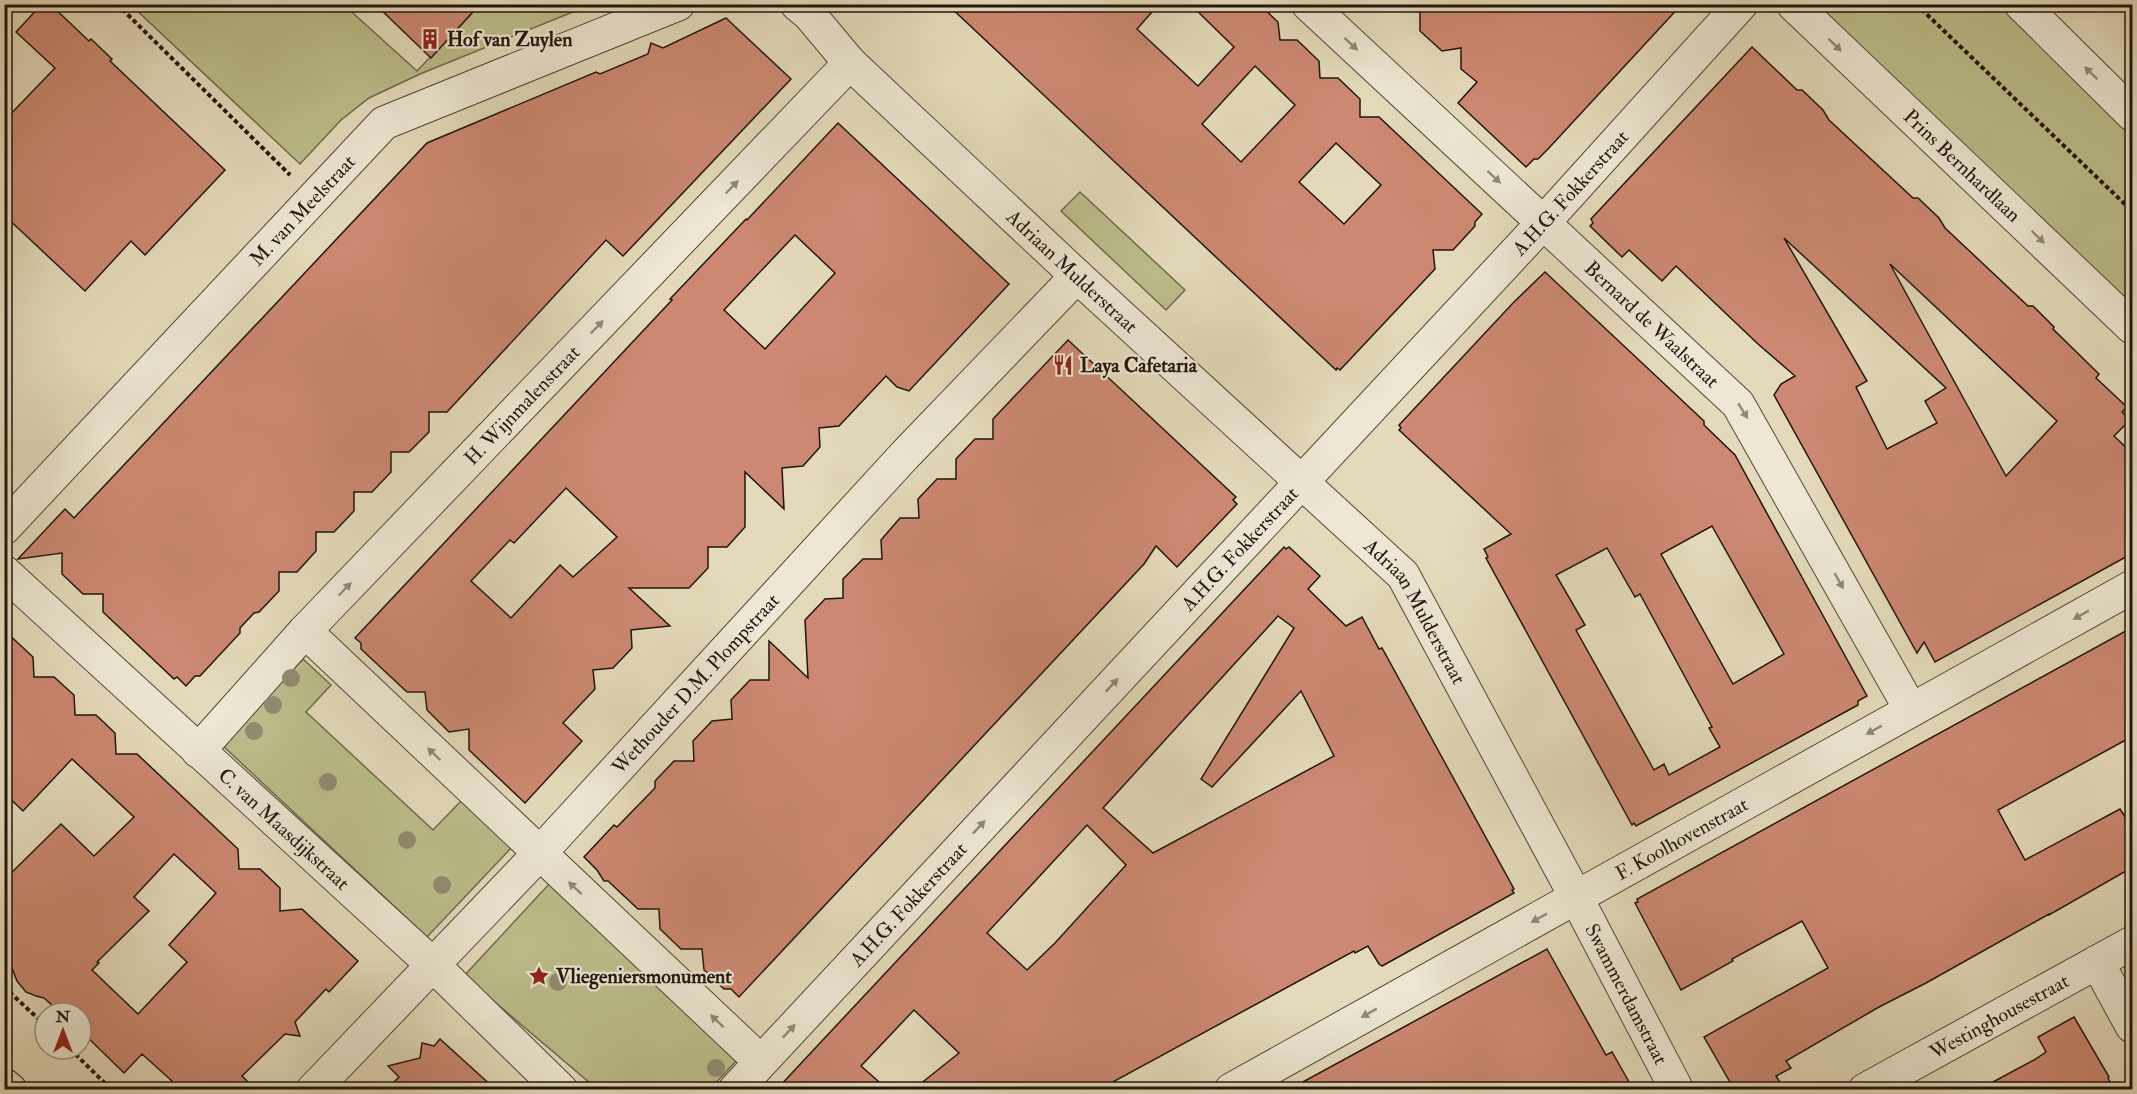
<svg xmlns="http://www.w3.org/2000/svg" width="2137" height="1094" viewBox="0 0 2137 1094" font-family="'IM FELL Double Pica',serif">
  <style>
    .green { fill: #bbbd8b; stroke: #6e6a4c; stroke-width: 1.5 }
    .building { fill: #cc8872; stroke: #21160e; stroke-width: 1.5; fill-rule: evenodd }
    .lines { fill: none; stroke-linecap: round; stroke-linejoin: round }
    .minor-casing { stroke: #524739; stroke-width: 35 }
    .major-casing { stroke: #21160e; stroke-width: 35 }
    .path { stroke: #21160e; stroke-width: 4; stroke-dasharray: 4.5 3; stroke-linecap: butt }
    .minor { stroke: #ede7d3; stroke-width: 33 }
    .major { stroke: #e4dabb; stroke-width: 33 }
    .tree { fill: #928a71 }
    .oneway { fill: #91897a }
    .labels { text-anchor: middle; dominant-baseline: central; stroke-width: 4.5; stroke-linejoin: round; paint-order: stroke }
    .poi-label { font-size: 20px; font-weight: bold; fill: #21160e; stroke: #ede7d3; text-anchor: start }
    .street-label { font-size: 20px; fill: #21160e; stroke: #ede7d3 }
  </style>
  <rect width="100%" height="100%" fill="#e4dabb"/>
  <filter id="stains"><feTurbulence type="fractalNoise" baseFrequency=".00333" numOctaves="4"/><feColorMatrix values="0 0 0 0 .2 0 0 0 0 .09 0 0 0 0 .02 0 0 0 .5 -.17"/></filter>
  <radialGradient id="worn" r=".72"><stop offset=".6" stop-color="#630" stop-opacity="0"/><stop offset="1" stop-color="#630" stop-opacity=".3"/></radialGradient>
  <!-- green -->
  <g class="green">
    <path d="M131,5H344L417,71L480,5H590L420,74L369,98L341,120L300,164Z"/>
    <path d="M1816,5H2003L2132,129V312Z"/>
    <path d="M1080,192L1185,290L1166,310L1061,211Z"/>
    <path d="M303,659L331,685L306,712L433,830L461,801L511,848L427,937L222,745Z"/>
    <path d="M550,883L737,1060L710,1089H597L464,976Z"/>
  </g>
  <!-- building -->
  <g class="building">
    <path d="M42,4H50L89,41L91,39L112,59L110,61L225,170L145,255L131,241L85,291L4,215V121L55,68L16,32Z"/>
    <path d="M375,4H480L431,58Z"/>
    <path d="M947,4H1159L1137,29L1198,86L1234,47L1190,4H1259L1278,22L1280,40H1297L1319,61L1320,78H1338L1360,99V117H1379L1482,214L1475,222V226L1453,250H1433L1435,269L1340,370L1337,368L1336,370ZM1255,66L1295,105L1241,162L1202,124ZM1336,143L1381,185L1344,224L1299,182Z"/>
    <path d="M1420,4H1682L1548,149L1538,159H1534L1526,167L1458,103L1477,82L1461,69V48L1442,51L1420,31Z"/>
    <path d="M726,18L791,79L623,256L606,240L447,412H429V432L409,452H391V472L372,492H354V511L334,532H316V551L297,572H279V591L259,612L254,613L240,628V633L200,676H195L186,686L177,677L174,679L103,612V594H83L62,574V553L18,559L65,509L74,518L427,143L596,72L600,74L648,54L651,43L663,48Z"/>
    <path d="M1752,47L1797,90H1802L1823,110L1829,120L1913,198H1918L1939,218L1945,228L2028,306H2033L2054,327L2053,329L2099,374L2096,378L2127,407L2122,412L2130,420L2114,436L2133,454V553L1935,662L1924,642L1917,653L1774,395L1781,384L1795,376L1758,344L1676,266L1662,281L1629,250L1622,257L1590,226L1593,223L1591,219ZM1784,238L1946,388L1925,401L1937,423L1887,449L1856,387L1867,381ZM1890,264L2057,421L2006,476Z"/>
    <path d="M838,123L1009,284L909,391L897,387L886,376L839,426L819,428L820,447L803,466L782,468L784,509L745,472V527L727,547H708V568L689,588H629L670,626L631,630L632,648L613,668L593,670L595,689L563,723L582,741L525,803L469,750V729L449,732L427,710L425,692H407L361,649V643L355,638L672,300L670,299L746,219L747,220ZM795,235L835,273L765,349L724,310ZM566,488L617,537L573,577L560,565L511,618L471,581L510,540L514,543Z"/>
    <path d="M1545,272L1704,421V425L1735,455L1867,696L1858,701V705L1636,826L1634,823L1632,825L1486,558L1488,557L1484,549L1511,534L1399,430L1401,428L1399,425L1513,303ZM1712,526L1784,654L1733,684L1661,554ZM1607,548L1635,597L1640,594L1712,727L1709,728L1720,747L1669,775L1664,764L1654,770L1576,630L1585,625L1556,575Z"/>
    <path d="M1068,340L1236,497L1233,500L1237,504L1177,567L1156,546L1144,564L739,997L731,989H724L704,970L702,949H681L660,929L659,909H638L608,881H604L597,870L584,857L614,825L617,827L655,788V781L674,761H694L693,741L712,721L732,719L731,700L750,680H769V641L808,678L805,620L825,599L843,598V579L863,559H882L881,540L900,518H919L918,499L937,479H956V459L975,439H993V419Z"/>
    <path d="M1284,547L1286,549L1289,547L1320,576L1308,589L1346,626L1362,617L1379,649L1382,648L1421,719L1514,889L1512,890L1514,893L1382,966L1379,964L1368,946L1355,953L1354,951L1100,1089H914L959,1053L914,1010L861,1066L887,1089H777ZM1278,616L1294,628L1201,779L1212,787L1301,691L1334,756L1153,853L1103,808ZM1087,825L1126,865L1055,943L1027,970L987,933Z"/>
    <path d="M2133,627V736L1998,810L2025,860L2120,809L2133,829V867L2049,915V914L1926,983L1879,1007L1786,1061L1791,1068L1776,1076L1784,1089H1734L1704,1037L1828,968L1802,921L1732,959L1733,961L1681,990L1635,903L1638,902L1637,899Z"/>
    <path d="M4,630L33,657L34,677H54L74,695L75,715H96L115,733L116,754H137L238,849L239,869H260L280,888V911L302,909L358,961L329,992L326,989L295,1022L300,1036L285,1034L242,1076L255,1089H181L142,1054L124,1073L81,1031V1013H61L44,998L36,996L26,992L17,981L12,968L4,960V880L61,824L94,856L134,817L72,759L23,811L4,793ZM174,854L216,893L169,945L187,962L138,1014L92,970L99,963L97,962L149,911L134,897Z"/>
    <path d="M1547,949L1606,1055L1612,1052L1633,1089H1433L1429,1083L1417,1089H1290Z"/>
    <path d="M2074,1017L2109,1077L2108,1078L2114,1089H1980L2034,1060L2046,1052L2038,1037Z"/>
    <path d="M440,1039L495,1089H387L399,1077L388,1066L420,1058L422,1043L434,1046Z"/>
  </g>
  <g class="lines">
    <!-- minor casing -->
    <g class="minor-casing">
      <g id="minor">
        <path id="s1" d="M797,4L809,14L850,63L1077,276L1403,575L1576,897L1677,1090"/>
        <path id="s2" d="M1308,4L1738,404L1911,710"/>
        <path id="s3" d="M1793,4L2132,327"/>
        <path d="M2021,4L2132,114"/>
        <path id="s4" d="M4,528L384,123L678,4"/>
        <path id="s5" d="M4,572L433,965L561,1090"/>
        <path d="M305,631L760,1061"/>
        <path id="s6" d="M198,751L305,631L850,63"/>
        <path d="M2097,962L2132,1026"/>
        <path id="s7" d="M313,1090L539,854L904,456L1077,276"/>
        <path id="s8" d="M735,1090L1543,223L1741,4"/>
        <path id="s9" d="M1231,1090L2132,587"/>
        <path id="s10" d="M1865,1090L2132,943"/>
      </g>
    </g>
    <!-- major casing -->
    <g class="major-casing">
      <path id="major" d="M4,1085L10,1090"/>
    </g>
    <!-- path -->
    <g class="path">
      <path d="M117,4L290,175"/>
      <path d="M1916,4L2132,211"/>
      <path d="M4,987L45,1025"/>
      <path d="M70,1049L112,1090"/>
    </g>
    <!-- minor -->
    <use href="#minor" class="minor"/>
    <!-- major -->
    <use href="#major" class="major"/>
  </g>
  <!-- trees -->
  <g class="tree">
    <circle cx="291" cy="678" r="9"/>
    <circle cx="273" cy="705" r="9"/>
    <circle cx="254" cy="731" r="9"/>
    <circle cx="328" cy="782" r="9"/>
    <circle cx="407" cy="840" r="9"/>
    <circle cx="442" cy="885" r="9"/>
    <circle cx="558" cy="982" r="9"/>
    <circle cx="716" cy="1068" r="9"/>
  </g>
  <!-- one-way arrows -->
  <defs><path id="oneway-solid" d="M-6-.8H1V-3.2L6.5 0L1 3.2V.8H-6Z" transform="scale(1.5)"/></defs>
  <g class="oneway">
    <use href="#oneway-solid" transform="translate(1351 44) rotate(43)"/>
    <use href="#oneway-solid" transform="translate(1835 45) rotate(44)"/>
    <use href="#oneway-solid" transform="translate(2091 73) rotate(-136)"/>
    <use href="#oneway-solid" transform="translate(1494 177) rotate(43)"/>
    <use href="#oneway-solid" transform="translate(732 187) rotate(-46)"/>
    <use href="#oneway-solid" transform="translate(2038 237) rotate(44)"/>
    <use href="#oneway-solid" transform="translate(597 327) rotate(-46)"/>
    <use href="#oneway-solid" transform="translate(1743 411) rotate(58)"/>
    <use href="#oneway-solid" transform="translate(1839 581) rotate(61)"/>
    <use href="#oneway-solid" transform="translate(345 589) rotate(-46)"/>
    <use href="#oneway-solid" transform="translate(2081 615) rotate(151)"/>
    <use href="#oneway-solid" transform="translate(1112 685) rotate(-47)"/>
    <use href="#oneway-solid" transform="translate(1874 730) rotate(151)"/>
    <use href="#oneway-solid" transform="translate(434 754) rotate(-136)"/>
    <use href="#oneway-solid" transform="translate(979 827) rotate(-47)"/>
    <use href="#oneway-solid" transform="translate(575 888) rotate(-137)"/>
    <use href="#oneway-solid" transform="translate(1539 918) rotate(151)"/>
    <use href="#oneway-solid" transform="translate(1369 1013) rotate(151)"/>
    <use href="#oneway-solid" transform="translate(717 1021) rotate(-137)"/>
    <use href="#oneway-solid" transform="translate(789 1031) rotate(-47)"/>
  </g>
  <!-- icons -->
  <defs>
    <g id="building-bare" transform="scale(1.62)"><path d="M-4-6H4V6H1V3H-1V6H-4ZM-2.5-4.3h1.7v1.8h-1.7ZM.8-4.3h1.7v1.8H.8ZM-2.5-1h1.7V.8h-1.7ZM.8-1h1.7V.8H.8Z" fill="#8f2418" stroke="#ede7d3" stroke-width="2.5" paint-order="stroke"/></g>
    <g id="restaurant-bare" transform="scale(1.62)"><path d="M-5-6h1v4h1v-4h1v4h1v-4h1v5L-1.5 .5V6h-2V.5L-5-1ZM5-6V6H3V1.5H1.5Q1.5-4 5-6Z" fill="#8f2418" stroke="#ede7d3" stroke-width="2.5" paint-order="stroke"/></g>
    <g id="sight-bare" transform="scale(1.62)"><path d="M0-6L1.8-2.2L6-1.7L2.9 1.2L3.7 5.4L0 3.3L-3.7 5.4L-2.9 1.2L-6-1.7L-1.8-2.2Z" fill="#8f2418" stroke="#ede7d3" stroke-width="2.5" paint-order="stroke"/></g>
  </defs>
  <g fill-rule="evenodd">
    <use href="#building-bare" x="430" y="39"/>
    <use href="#restaurant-bare" x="1063" y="365"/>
    <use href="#sight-bare" x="539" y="976"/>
  </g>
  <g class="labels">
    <!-- poi labels -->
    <g class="poi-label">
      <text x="447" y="39">Hof van Zuylen</text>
      <text x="1080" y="365">Laya Cafetaria</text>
      <text x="556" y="976">Vliegeniersmonument</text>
    </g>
    <!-- street labels -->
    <g class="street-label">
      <text stroke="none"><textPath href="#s3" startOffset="234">Prins Bernhardlaan</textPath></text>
      <text stroke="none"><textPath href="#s8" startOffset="1226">A.H.G. Fokkerstraat</textPath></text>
      <text stroke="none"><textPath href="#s4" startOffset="436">M. van Meelstraat</textPath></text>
      <text stroke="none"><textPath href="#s1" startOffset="384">Adriaan Mulderstraat</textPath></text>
      <text stroke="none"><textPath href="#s2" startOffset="470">Bernard de Waalstraat</textPath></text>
      <text stroke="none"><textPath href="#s6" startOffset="474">H. Wijnmalenstraat</textPath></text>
      <text stroke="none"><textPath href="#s8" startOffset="740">A.H.G. Fokkerstraat</textPath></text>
      <text stroke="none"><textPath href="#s1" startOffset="870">Adriaan Mulderstraat</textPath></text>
      <text stroke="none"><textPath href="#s7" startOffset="558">Wethouder D.M. Plompstraat</textPath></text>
      <text stroke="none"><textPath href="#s5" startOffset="380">C. van Maasdijkstraat</textPath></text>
      <text stroke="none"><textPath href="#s9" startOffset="516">F. Koolhovenstraat</textPath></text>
      <text stroke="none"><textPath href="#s8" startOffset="254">A.H.G. Fokkerstraat</textPath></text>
      <text stroke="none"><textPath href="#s1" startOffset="1308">Swammerdamstraat</textPath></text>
      <text stroke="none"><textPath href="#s10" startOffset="153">Westinghousestraat</textPath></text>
    </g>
  </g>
  <!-- margin -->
  <rect width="2137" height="1094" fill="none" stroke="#e4dabb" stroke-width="24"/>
  <rect x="6" y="6" width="2125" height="1082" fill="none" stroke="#21160e" stroke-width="3"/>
  <rect x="12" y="12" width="2113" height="1070" fill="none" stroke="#21160e" stroke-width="1.5"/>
  <!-- north arrow -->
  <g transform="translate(63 1031)"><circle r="28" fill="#ede7d3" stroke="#9b9384" stroke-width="1.5"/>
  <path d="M0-4.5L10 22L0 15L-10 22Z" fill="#8f2418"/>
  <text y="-9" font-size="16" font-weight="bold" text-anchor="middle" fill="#21160e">N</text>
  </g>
  <rect width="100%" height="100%" filter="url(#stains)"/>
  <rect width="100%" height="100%" fill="url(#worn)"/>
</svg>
